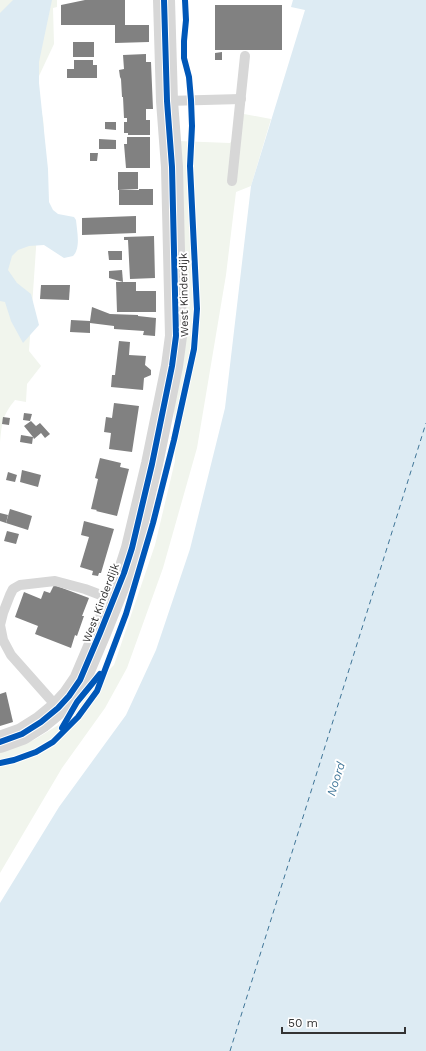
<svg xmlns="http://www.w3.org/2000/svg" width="426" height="1051" viewBox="0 0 426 1051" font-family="'Work Sans',sans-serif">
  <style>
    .green { fill: #f1f5ed }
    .water { fill: #ddebf3 }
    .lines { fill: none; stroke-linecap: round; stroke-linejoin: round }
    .ferry { stroke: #3f7597; stroke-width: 1; stroke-dasharray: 5 4; stroke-linecap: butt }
    .building { fill: #818181 }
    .service { stroke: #d7d7d7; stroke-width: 10 }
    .tertiary { stroke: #d7d7d7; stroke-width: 22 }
    .cycleway-casing { stroke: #fff; stroke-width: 8 }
    .cycleway { stroke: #0057b8; stroke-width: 6 }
    .labels { text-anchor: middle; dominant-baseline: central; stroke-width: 4; stroke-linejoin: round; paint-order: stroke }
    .street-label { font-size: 11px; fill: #333; stroke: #fff }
    .water-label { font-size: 12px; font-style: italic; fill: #3f7597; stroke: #fff }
  </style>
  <rect width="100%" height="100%" fill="#fff"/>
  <!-- green -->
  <g class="green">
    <path d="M0,0H57V7L53,8L54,44L38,78L35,93L43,118L44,131L29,351L41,366L27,384L26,402L15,400C2,416 2,423 0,443Z"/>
    <path d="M244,114L271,119L251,186L236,192L226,275L197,448L163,568L127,668L105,708L62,768L0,873V752L34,740L60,724L77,708L93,686L114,665L155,545L175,461L173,392L178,141L230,143L236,133Z"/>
  </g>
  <!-- water -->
  <g class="water">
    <path d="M13,0H52L39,62V83L48,169L49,202L53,210L58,214L74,217L76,220C77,231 81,248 73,256L64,258L44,245L29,246L18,250L12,256L8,270L17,283L31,294L39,325L23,343L11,321L5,302L0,301V13Z"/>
    <path d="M293,0H426V1051H0V903L59,807L126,715L156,650L190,549L225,408L251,186L305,10L291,7Z"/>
  </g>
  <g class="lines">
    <!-- ferry -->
    <path class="ferry" d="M230,1051L426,423"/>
  </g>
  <!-- building -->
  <g class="building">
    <path d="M85,0H125V25H149V42L115,43V25H61V5Z"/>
    <rect x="215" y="5" width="67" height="45"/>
    <rect x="73" y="42" width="21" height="15"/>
    <path d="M222,52V60H215V53Z"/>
    <path d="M146,54V62H151L153,109H146V120H150V135H128V133H124V122H127V118H124L123,97H122L121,79L120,77L119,70L124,69L123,55Z"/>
    <path d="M74,60H93V65H97V78H67V69H74Z"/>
    <path d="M105,122H116V130L105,129Z"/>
    <path d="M127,137H150V168H126L124,144H127Z"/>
    <path d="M99,139L116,140V149H99Z"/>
    <path d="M90,153H98L97,161H90Z"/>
    <path d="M118,172H138V189L118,190Z"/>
    <path d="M139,189H153V205H119V190H139Z"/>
    <path d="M136,216V233L82,235V218Z"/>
    <path d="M154,236L155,278L130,279L128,240H124V237Z"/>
    <path d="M108,251H122V260H109Z"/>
    <path d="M122,270L123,282L109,278V271Z"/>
    <path d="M116,282H136V291H156V312H117Z"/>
    <path d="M41,285H70L69,300L40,299Z"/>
    <path d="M92,307L110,314L138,315V316L156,318L155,336L143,335L144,331L114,329V326L90,323V333L70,332L71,320L90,321Z"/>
    <path d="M119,341L130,342L129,355L146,356L145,365L151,370V375L144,378L143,390L111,387L112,375H115Z"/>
    <path d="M114,403L139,406L132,452L109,449L111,433L104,432L106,417L112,418Z"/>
    <path d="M24,413L32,414L30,421L23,420Z"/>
    <path d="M3,417L10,418L9,425L2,424Z"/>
    <path d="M31,421L36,426L40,423L50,434L45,438L41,433L34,439L33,437L32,444L20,442L21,435L33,437L24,426Z"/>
    <path d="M100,458L121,463L120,467L129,469L117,516L96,511L97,510L91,509L98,479L95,478Z"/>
    <path d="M22,470L41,475L38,487L20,482Z"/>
    <path d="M8,472L17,475L15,482L6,480Z"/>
    <path d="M10,509L32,516L28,530L6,523Z"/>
    <path d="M0,513L8,515L6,523L0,521Z"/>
    <path d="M84,521L114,529L101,573H99L98,576L92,575L93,571L80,567L89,537L81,535Z"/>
    <path d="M7,531L19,534L16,544L4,541Z"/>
    <path d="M54,585L89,598L82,616H84L77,636L75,635L71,648L35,634L38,626L15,617L24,592L41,599L44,591L50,593Z"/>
    <path d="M6,692L13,722L0,726V694Z"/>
  </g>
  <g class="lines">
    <!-- service -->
    <g class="service">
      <path d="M167,101L241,99"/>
      <path d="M232,181L245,56"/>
      <path d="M58,708L11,655L3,640L0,625L3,613L10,595L13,589L20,585L55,581L85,589L114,600"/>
    </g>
    <!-- tertiary -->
    <path class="tertiary" d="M0,742L22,734L41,722L58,708L69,696L80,680L100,633L124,573L132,548L152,464L172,366L176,336L172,167L167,101L164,0"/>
    <!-- cycleway casing -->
    <g class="cycleway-casing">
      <g id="cycleway">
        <path d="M62,728L77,702L100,674"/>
        <path d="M0,742L22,734L41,722L58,708L69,696L80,680L100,633L124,573L132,548L152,464L172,366L176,336L172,167L167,101L164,0"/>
        <path d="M0,763L14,760L36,752L53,742L78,717L97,691L126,614L153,523L174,440L194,349L197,309L190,166L192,126L191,100L189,77L184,58V41L186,20L185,0"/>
      </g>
    </g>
    <!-- cycleway -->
    <use href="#cycleway" class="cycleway"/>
  </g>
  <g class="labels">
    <!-- street labels -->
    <g class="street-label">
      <text transform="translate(184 295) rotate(-91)">West Kinderdijk</text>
      <text transform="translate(101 603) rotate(-69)">West Kinderdijk</text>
    </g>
    <!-- water labels -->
    <g class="water-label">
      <text transform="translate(336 779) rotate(-72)">Noord</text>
    </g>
  </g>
  <!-- scale -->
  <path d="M282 1027v6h123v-6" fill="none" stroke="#333333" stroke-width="2"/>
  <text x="288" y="1027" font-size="12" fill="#333333" stroke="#ffffff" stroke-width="3" paint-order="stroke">50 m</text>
</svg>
